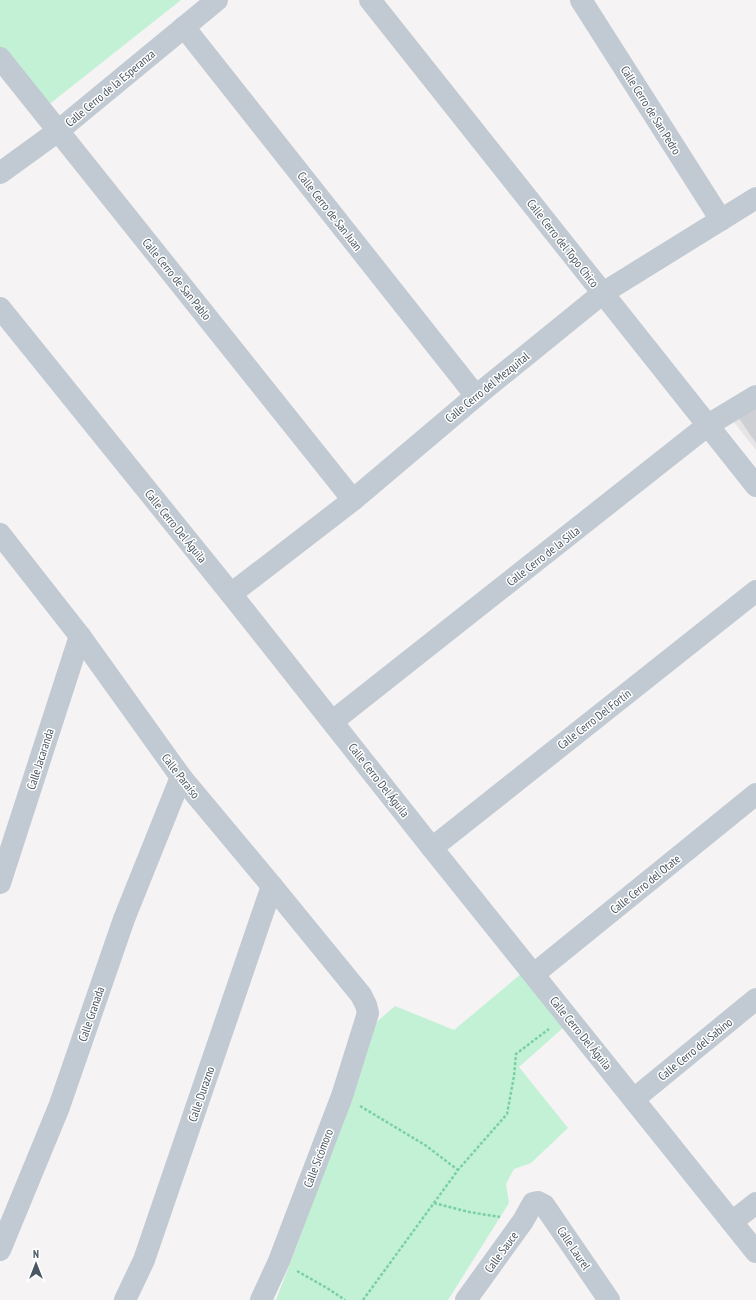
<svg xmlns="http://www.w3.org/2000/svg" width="756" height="1300" viewBox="0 0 756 1300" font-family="'PT Sans Narrow',sans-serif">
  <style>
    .education { fill: #e6e4e5 }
    .green { fill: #c3f1d5 }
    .building { fill: #cdcfd5 }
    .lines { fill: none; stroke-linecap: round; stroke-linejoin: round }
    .path { stroke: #7ad0a6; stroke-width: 2.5; stroke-dasharray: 3 2; stroke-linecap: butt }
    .street { stroke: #c1cad2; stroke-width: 22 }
    .labels { text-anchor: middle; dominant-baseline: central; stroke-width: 3; stroke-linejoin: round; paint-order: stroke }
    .street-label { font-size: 12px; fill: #4a5661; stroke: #fff }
  </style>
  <rect width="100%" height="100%" fill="#f5f3f3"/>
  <!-- education -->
  <path class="education" d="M756,406V450L733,421Z"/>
  <!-- green -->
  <g class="green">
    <path d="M0,0H181L47,106L0,47Z"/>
    <path d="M521,974L565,1026L519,1067L568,1128L531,1163L514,1169L506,1184L509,1203L448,1300H276L302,1232L371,1027L395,1006L454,1030Z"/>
  </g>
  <!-- building -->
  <path class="building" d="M756,405V443L738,417Z"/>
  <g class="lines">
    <!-- path -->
    <g class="path">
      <path d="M360,1106L425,1145L458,1170"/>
      <path d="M434,1203L469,1212L500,1217"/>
      <path d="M297,1271L327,1288L345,1300"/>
      <path d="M363,1300L458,1170L507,1114L514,1076L516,1054L549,1029"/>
    </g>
    <!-- street -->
    <g class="street">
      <path d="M370,0L756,486"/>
      <path d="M581,0L721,220"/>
      <path d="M184,27L476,396"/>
      <path d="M0,58L353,500"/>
      <path d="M0,173L58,131L217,0"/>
      <path d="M0,308L231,594L432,848L756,1252"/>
      <path d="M0,534L80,636L181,777L272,886L361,995L366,1005L368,1013L342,1096L279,1261L261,1300"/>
      <path d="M231,594L353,500L476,396L603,293L756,198"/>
      <path d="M333,721L708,425L756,396"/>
      <path d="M432,848L756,591"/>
      <path d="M0,883L80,636"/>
      <path d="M534,974L756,794"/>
      <path d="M634,1099L756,999"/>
      <path d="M732,1222L756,1203"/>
      <path d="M0,1250L59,1107L124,919L181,777"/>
      <path d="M125,1300L144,1260L272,886"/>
      <path d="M466,1300L523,1221L533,1203L538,1202L544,1205L609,1300"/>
    </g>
  </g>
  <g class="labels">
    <!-- street labels -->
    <g class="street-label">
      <text transform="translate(110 88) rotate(-40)">Calle Cerro de la Esperanza</text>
      <text transform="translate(651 110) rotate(58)">Calle Cerro de San Pedro</text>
      <text transform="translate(330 211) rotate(52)">Calle Cerro de San Juan</text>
      <text transform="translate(563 243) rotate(52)">Calle Cerro del Topo Chico</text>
      <text transform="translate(177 279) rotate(51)">Calle Cerro de San Pablo</text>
      <text transform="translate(487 387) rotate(-39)">Calle Cerro del Mezquital</text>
      <text transform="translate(176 526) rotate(51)">Calle Cerro Del Águila</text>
      <text transform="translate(543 556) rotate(-38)">Calle Cerro de la Silla</text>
      <text transform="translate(594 719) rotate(-38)">Calle Cerro Del Fortín</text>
      <text transform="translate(40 759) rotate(-72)">Calle Jacaranda</text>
      <text transform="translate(181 776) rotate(52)">Calle Paraíso</text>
      <text transform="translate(379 780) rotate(52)">Calle Cerro Del Águila</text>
      <text transform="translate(645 884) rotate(-39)">Calle Cerro del Otate</text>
      <text transform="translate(91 1014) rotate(-71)">Calle Granada</text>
      <text transform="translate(581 1033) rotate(51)">Calle Cerro Del Águila</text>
      <text transform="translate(695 1049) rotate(-39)">Calle Cerro del Sabino</text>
      <text transform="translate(201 1094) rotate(-71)">Calle Durazno</text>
      <text transform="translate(318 1158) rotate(-69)">Calle Sicómoro</text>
      <text transform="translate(574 1248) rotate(56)">Calle Laurel</text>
      <text transform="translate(501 1252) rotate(-54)">Calle Sauce</text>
    </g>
  </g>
  <!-- north arrow -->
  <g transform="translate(36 1264)" stroke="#ffffff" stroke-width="3" paint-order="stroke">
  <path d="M0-3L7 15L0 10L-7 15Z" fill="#4a5661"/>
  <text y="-6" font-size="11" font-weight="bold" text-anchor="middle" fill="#4a5661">N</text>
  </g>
</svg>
